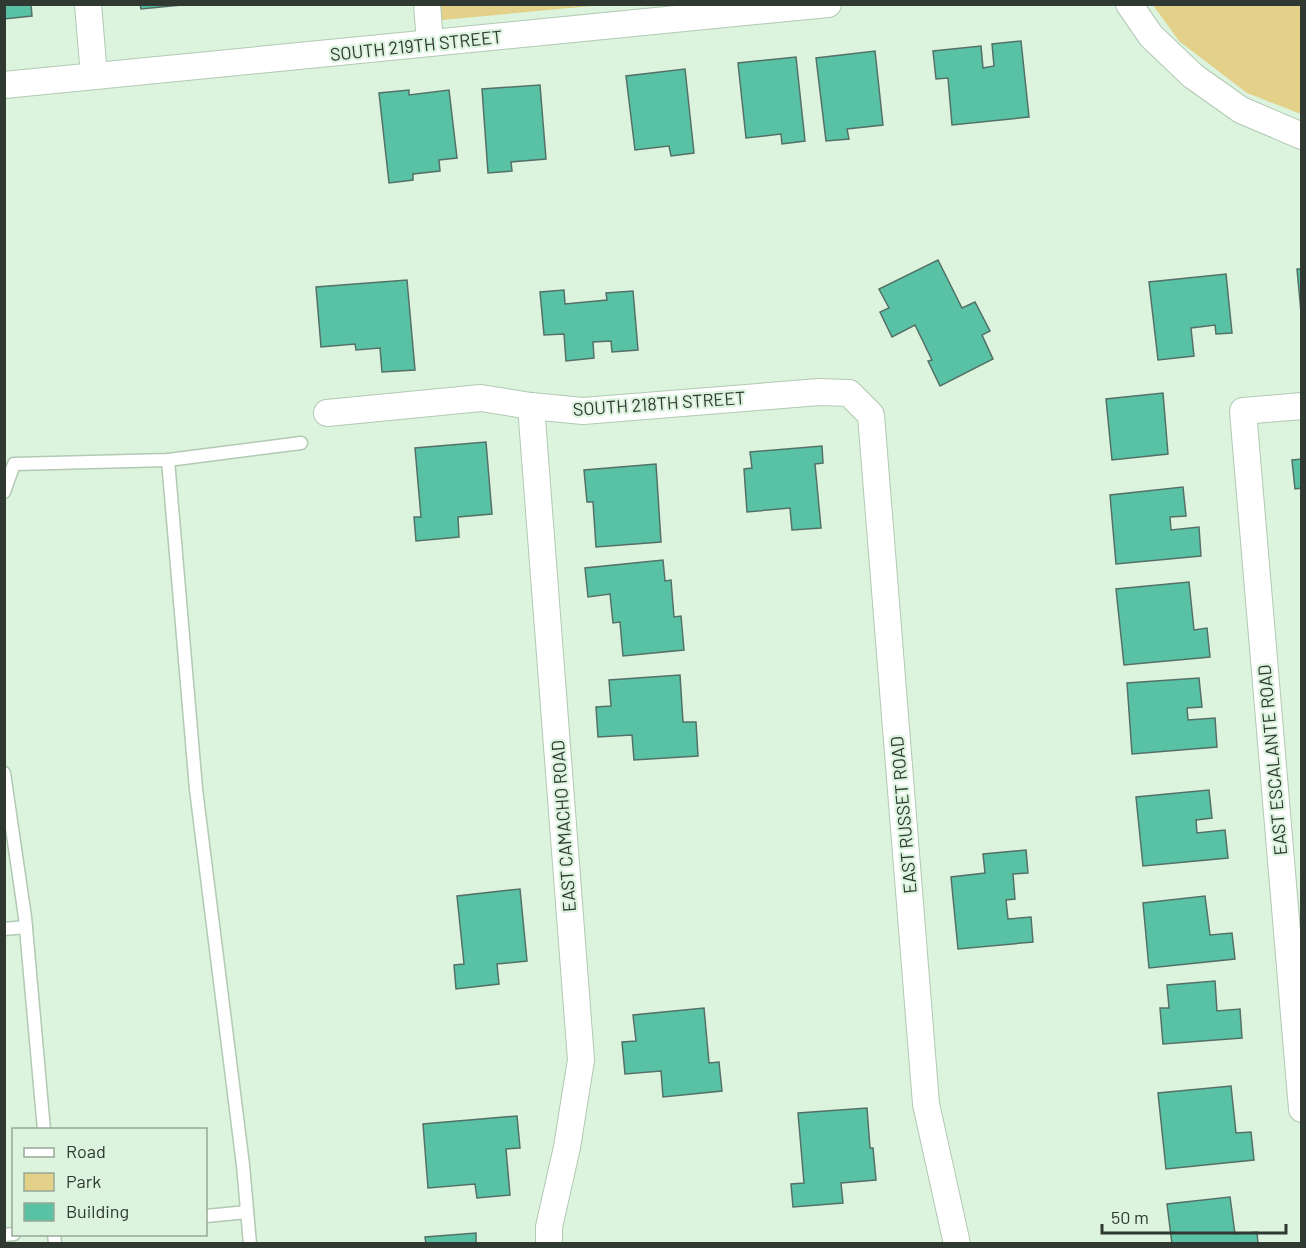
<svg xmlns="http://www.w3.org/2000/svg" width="1306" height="1248" viewBox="0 0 1306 1248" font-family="Barlow,sans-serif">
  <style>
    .green { fill: #e3d18a }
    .building { fill: #59c2a4; stroke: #547168; stroke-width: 1.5 }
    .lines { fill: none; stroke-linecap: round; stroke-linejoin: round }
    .lane-casing { stroke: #b2c9b4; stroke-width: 15 }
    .street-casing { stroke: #b2c9b4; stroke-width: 28 }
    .lane { stroke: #fff; stroke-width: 12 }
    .street { stroke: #fff; stroke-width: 26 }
    .labels { text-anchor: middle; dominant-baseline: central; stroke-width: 4.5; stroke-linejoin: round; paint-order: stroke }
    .street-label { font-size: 18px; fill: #303931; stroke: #dcf3dd }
  </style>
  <rect width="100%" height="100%" fill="#dcf3dd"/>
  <!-- green -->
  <g class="green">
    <path d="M441,4H602V5L442,20Z"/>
    <path d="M1153,5H1301V114L1247,93L1179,41Z"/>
  </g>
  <!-- building -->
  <g class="building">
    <path d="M4,4H31L32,16L4,19Z"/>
    <path d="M140,4H192L141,9Z"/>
    <path d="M1021,41L1029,117L952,125L948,78L936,79L933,51L981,46L983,68L994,66L992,44Z"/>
    <path d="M875,51L883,125L847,129L849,139L826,141L816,58Z"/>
    <path d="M796,57L805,141L782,144L781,134L746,138L738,63Z"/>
    <path d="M685,69L694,153L671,156L669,146L635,150L626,76Z"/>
    <path d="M540,85L546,159L511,162L512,171L488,173L482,89Z"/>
    <path d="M409,90V95L449,90L457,158L439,160L440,171L413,174V180L389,183L379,93Z"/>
    <path d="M938,260L962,308L975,302L990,331L982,335L993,359L940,386L928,361L932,360L915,325L892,337L880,312L889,308L879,289Z"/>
    <path d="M1297,269H1302V323Z"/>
    <path d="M1226,274L1232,333L1216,334L1215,325L1191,328L1194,356L1158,360L1149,282Z"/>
    <path d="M407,280L415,370L382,372L380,348L356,350L355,344L321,347L316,287Z"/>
    <path d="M564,290L565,304L607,300L606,293L633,291L638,350L612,352L611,341L593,342L594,358L566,361L564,334L544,335L540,292Z"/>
    <path d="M1163,393L1168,454L1112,460L1106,399Z"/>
    <path d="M486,442L492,514L458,517L459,537L416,541L414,517H421L415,448Z"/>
    <path d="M822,446L823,463L815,464L821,528L792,530L790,508L747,512L744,469L752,468L750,452Z"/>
    <path d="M1302,459V488L1295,489L1292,460Z"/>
    <path d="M656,464L661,542L596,547L593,502H587L584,470Z"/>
    <path d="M1183,487L1186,516L1170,517L1171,530L1199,527L1201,556L1116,564L1110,495Z"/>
    <path d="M663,560L665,581L671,580L674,617L681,616L684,650L623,656L620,622L613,623L610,594L588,597L585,568Z"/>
    <path d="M1189,582L1194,630L1207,628L1210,657L1124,665L1116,589Z"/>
    <path d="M680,675L683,722H696L698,756L634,760L632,735L598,737L596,707L611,706L609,680Z"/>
    <path d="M1199,678L1202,707L1187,708L1188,720L1215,718L1217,747L1132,754L1127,683Z"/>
    <path d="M1209,790L1212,818L1196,820L1197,833L1225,830L1228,858L1143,866L1136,797Z"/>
    <path d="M1026,850L1028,873L1013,874L1015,899L1006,900L1008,919L1031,917L1033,942L958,949L951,877L985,873L983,854Z"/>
    <path d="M520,889L527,961L497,964L499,984L456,989L454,965L464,964L457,896Z"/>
    <path d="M1205,896L1210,935L1232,933L1235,959L1149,968L1143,903Z"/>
    <path d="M1215,981L1217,1011L1240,1009L1242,1038L1163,1044L1160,1008H1169L1167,985Z"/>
    <path d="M704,1008L709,1063L719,1062L722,1091L663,1097L661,1071L625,1074L622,1042L636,1041L633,1015Z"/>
    <path d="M1231,1086L1236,1133L1251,1132L1254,1160L1166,1169L1158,1093Z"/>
    <path d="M867,1108L870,1148H873L876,1180L841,1183L843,1203L793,1207L791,1184L804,1183L798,1113Z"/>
    <path d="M517,1116L520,1148L506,1149L510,1195L477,1198L475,1184L428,1188L423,1124Z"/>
    <path d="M1230,1197L1235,1234L1257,1232L1258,1244H1172L1167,1204Z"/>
    <path d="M476,1233V1244H426L425,1237Z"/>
  </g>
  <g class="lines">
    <!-- lane casing -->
    <g class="lane-casing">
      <g id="lane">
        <path d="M168,460L196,789L243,1165L250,1244"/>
        <path d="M4,492L14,464L168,460L301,443"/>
        <path d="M4,773L25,917L44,1130"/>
        <path d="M4,929L26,927"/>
        <path d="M206,1216L247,1212"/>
        <path d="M54,1234L55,1244"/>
        <path d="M4,1235L14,1234"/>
      </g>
    </g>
    <!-- street casing -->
    <g class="street-casing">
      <g id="street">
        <path d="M88,4L94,76"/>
        <path d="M427,4L430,43"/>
        <path d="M1129,4L1151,36L1193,76L1241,110L1302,136"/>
        <path d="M4,85L828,4"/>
        <path d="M531,406L581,1060L567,1147L549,1227V1244"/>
        <path d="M1302,406L1243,411L1302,1109"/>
        <path d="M327,413L481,398L531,406L583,411L819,392L849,393L871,415L926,1104L957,1244"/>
      </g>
    </g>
    <!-- lane -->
    <use href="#lane" class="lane"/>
    <!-- street -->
    <use href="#street" class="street"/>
  </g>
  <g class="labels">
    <!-- street labels -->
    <g class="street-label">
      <text transform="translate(416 45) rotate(-6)">SOUTH 219TH STREET</text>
      <text transform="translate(659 403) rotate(-4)">SOUTH 218TH STREET</text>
      <text transform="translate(1272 760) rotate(-95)">EAST ESCALANTE ROAD</text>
      <text transform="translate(903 815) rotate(-95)">EAST RUSSET ROAD</text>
      <text transform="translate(563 826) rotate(-94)">EAST CAMACHO ROAD</text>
    </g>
  </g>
  <!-- border -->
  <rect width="1306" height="1248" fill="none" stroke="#303931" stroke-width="12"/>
  <!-- legend -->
  <rect x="12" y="1128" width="195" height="108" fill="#dcf3dd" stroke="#97a998" stroke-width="1.5"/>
  <rect x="24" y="1148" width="30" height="9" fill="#ffffff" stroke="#97a998" stroke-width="1.5"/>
  <text x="66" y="1158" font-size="18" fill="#303931">Road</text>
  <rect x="24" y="1173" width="30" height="18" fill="#e3d18a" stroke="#97a998" stroke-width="1.5"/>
  <text x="66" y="1188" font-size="18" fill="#303931">Park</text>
  <rect x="24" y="1203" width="30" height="18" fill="#59c2a4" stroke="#97a998" stroke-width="1.5"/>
  <text x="66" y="1218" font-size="18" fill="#303931">Building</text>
  <!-- scale -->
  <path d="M1102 1224v9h184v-9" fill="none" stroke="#303931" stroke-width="3"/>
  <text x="1111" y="1224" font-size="18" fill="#303931" stroke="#dcf3dd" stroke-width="4.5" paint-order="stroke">50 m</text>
</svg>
